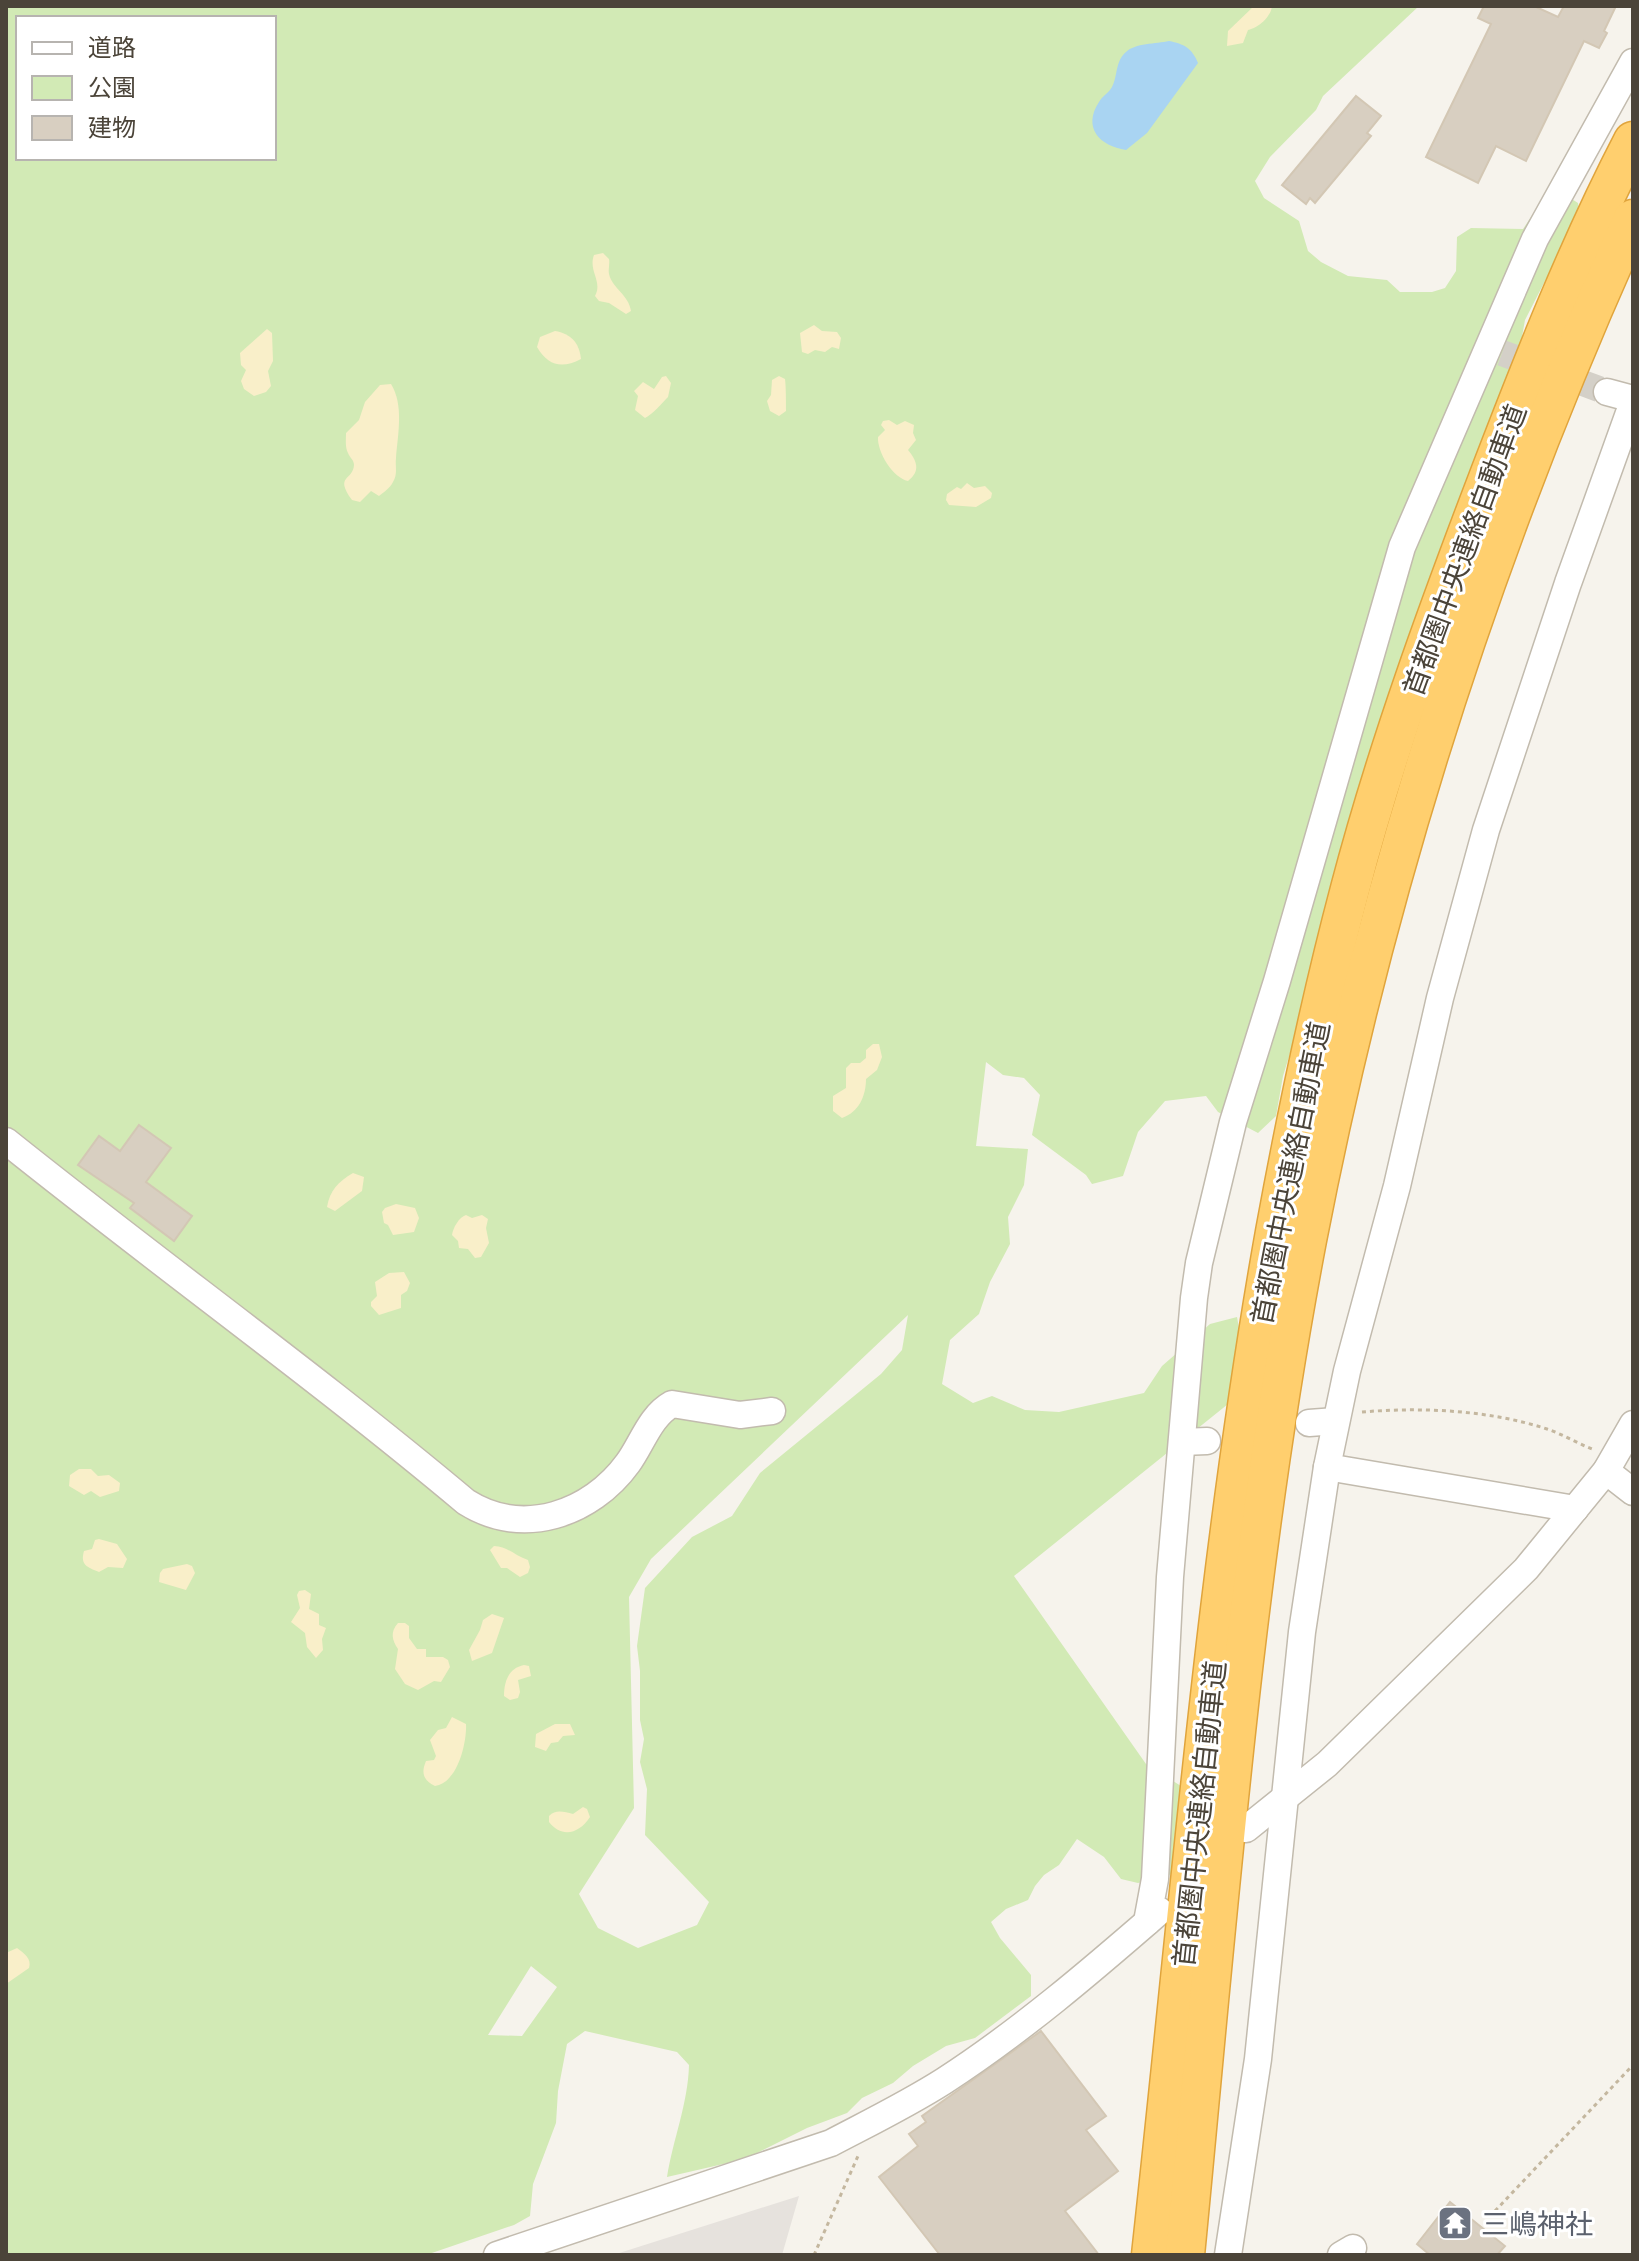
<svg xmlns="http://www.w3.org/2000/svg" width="1639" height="2261" viewBox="0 0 1639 2261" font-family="'IBM Plex Sans','Noto Sans JP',sans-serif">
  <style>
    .industrial { fill: #e6e2dd }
    .green { fill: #d2eab5; fill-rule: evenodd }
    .sand { fill: #f9efc9 }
    .water { fill: #a9d4f2 }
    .building { fill: #d8cfc1; stroke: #d3c7b4; stroke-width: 2 }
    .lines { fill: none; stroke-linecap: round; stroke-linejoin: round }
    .minor-tunnel { stroke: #d4d0c8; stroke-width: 26; stroke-dasharray: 26 13; stroke-linecap: butt }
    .minor-casing { stroke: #c2bbae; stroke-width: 29 }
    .highway-casing { stroke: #e0a43c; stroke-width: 41 }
    .path { stroke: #c4b79f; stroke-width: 3; stroke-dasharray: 4 4; stroke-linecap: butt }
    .minor { stroke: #fff; stroke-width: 26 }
    .highway { stroke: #ffcf6e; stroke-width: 38 }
    .labels { text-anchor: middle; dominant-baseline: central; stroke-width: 6; stroke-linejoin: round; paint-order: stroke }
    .street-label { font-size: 28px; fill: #4b4439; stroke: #fff }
    .worship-label { font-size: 28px; fill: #5b616d; stroke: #fff; text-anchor: start }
  </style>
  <rect width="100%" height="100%" fill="#f6f3ec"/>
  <!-- industrial -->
  <path class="industrial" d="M799,2196L782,2255H613Z"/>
  <!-- green -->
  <path class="green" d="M6,6H1419L1323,96L1316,110L1270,157L1255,181L1264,198L1299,221L1308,251L1321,262L1348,276L1387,280L1400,292H1432L1445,288L1456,271L1457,237L1471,228L1523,229L1545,196H1567L1578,203L1580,216L1562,260L1546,279L1525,320L1521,342L1507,389L1496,402L1485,449L1295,1037L1283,1076L1276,1116L1258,1133L1218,1112L1206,1096L1165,1101L1138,1132L1123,1176L1092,1184L1086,1175L1032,1135L1040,1095L1024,1078L1003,1075L986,1062L976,1146L1028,1149L1024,1185L1008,1217L1010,1244L990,1282L979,1314L950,1340L942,1384L973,1403L992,1396L1025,1410L1059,1412L1144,1393L1162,1366L1210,1324L1237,1317L1242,1344L1233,1400L1014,1576L1146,1764L1181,1786L1182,1823L1172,1874L1138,1883L1121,1879L1104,1857L1077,1839L1059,1865L1044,1875L1035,1886L1028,1900L1006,1909L991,1922L1000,1938L1031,1975V1996L975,2038L946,2046L913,2066L893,2083L862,2098L847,2113L807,2128L745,2159L667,2177C673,2139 688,2104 689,2065L677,2052L585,2031L567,2044L558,2091L556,2123L533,2184L530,2216L514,2225L426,2255H6ZM18,18H274V158H18ZM908,1315L902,1350L881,1374L760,1473L732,1516L692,1537L645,1588L637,1646L640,1671V1720L644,1739L640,1762L647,1789L645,1835L709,1902L697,1925L638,1948L598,1928L579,1894L634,1808L629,1597L651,1559ZM531,1966L557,1987L522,2036L488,2035Z"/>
  <!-- sand -->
  <g class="sand">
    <path d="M1254,6H1272C1271,17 1258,28 1248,30L1243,43L1227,46L1228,31Z"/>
    <path d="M603,253L609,259C610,264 608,269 609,274C612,288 629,295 631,311L626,314L609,303L599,301L595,296C603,281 588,271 594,255Z"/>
    <path d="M814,325L822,331L837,332L841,338L839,349L832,347L825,352L815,350L808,354L802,352L800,333Z"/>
    <path d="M267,329L272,333L273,361L268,371L271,386L266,392L254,396L244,389L241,381L246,370L241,365L240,353Z"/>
    <path d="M555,331C571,334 579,342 581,359C562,369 548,366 537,347L540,337Z"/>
    <path d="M666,376L671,383L668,397C661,404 653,414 645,418L635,410L638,396L634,391L643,382L654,389L662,377Z"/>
    <path d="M779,376L785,379C786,387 786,403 786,411L779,416L770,411L767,401L771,395L772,380Z"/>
    <path d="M391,384C404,405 398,434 396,458C395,467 398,474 393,482C390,488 384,492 379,496L371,491L360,502L352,500C334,475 353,481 354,465C354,460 350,458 348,453C345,447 346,440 346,433L359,420L365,402L380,385Z"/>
    <path d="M889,420L897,425L905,421L914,425L913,433L916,440L908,450C917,461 921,471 908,481C893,478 877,452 878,437L885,430L881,425L883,421Z"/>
    <path d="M967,483L974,488L985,486L992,493L991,498L976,507L949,505L946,500L947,494L957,487L961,489Z"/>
    <path d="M873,1044H879L882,1057L877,1070L866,1079C866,1096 859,1112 842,1118L833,1111V1096L846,1088V1068L851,1063H860L866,1058V1050Z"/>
    <path d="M353,1173L364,1177L362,1191L335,1211L327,1207C330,1190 338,1182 353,1173Z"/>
    <path d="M396,1204L415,1208L419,1218L414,1232L393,1235L388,1225L384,1223L382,1212L385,1208Z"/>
    <path d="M466,1215L472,1218L482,1215L488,1219L486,1228L489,1243L481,1257L475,1258L468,1249L459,1248L458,1241L452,1235C453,1228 459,1217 466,1215Z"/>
    <path d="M404,1272L410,1283L407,1291L401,1295V1308L379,1315L371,1306V1302L377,1296L375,1282L389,1273Z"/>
    <path d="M79,1469H91L98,1476L109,1475L120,1483L119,1491L100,1497L91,1491L84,1495L69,1486L70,1475Z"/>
    <path d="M99,1539L117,1544L127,1559L123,1568L108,1567L99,1572C87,1567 80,1565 84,1551L92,1549L95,1540Z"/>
    <path d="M494,1546C507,1546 515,1556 528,1560L530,1567L528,1573L520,1577L507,1568H501L490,1550Z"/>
    <path d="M187,1564L192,1566L195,1573L186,1590L159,1582L160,1573L163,1569Z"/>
    <path d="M305,1590L311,1594L309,1609L319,1614V1625L326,1628L322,1639L323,1650L316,1658L307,1647L305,1633L291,1622L300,1608L297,1595L299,1591Z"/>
    <path d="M492,1614L504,1618L492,1653L472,1661L469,1650L480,1630L483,1620Z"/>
    <path d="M398,1623H405L409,1626V1638L417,1649H426V1657H443L448,1660L450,1667L441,1682L434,1681L418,1690L405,1684L395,1669L398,1649C392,1640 390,1632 398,1623Z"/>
    <path d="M524,1665L529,1666L531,1676L518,1680L520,1692L518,1698L510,1700L504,1696C504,1681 509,1668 524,1665Z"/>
    <path d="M452,1717L466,1724C467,1742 458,1783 435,1786C423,1780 421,1773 426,1761L434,1760L436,1756L430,1740L438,1730L446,1728Z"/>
    <path d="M555,1724H570L575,1735L563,1736L558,1742L551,1743L546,1751L535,1747L536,1734Z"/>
    <path d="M583,1807L587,1809L590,1817C580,1833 562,1839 549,1822V1816C556,1809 564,1812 573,1814Z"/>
    <path d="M17,1948C24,1953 32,1959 29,1968L6,1984V1953Z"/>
  </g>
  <!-- water -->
  <path class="water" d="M1169,41C1184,44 1192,48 1198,63L1147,133L1126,150C1100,146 1082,128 1099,102C1102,96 1109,93 1112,87C1118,76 1115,61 1126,52C1135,43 1156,44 1169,41Z"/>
  <!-- building -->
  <g class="building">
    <path d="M1484,6H1534L1558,17L1564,6H1616L1604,31L1607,33L1599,48L1584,41L1526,161L1496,146L1478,183L1426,157L1491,24L1478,18Z"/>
    <path d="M1356,96L1381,116L1367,133L1371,136L1315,203L1310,198L1306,204L1282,185Z"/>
    <path d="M139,1125L171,1148L146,1182L192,1216L174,1241L130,1208L134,1203L78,1165L99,1136L120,1151Z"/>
    <path d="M1041,2031L1106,2116L1086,2130L1118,2171L1065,2211L1099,2255H940L879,2177L918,2146L909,2134L926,2122L922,2116Z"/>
    <path d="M1450,2202L1505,2246L1497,2255H1430L1417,2244Z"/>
  </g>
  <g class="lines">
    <!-- minor-tunnel -->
    <path class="minor-tunnel" d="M1502,353L1607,392"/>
    <!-- minor casing -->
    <g class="minor-casing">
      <g id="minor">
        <path d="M1607,392L1633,399"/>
        <path d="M6,1141C158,1263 317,1377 466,1502C523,1538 591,1514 628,1463C642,1444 650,1416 672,1404L740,1415L772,1411"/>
        <path d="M1309,1423L1336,1421"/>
        <path d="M1182,1442L1207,1441"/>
        <path d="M1327,1467L1575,1509"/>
        <path d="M1606,1471L1633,1492"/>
        <path d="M1246,1829L1327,1764L1526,1569L1606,1471L1633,1424"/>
        <path d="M1147,1922L1155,1879L1170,1577L1194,1298L1199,1263L1233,1122L1277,981L1402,547L1535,239L1633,62"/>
        <path d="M497,2255L831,2143C869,2123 908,2104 944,2081C1021,2031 1091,1971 1160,1911"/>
        <path d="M1228,2255L1258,2059L1302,1632L1327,1467L1347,1371L1397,1186L1440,998L1486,830L1568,583L1633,402"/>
        <path d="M1341,2255L1353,2248"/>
      </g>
    </g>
    <!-- highway casing -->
    <g class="highway-casing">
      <g id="highway">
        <path d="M1151,2255C1189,1914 1215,1570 1275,1232C1296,1117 1320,1002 1350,889C1387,748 1438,609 1490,473C1533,361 1578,247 1633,141"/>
        <path d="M1185,2255C1218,1916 1243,1575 1307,1240C1375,888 1485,545 1633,219"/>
      </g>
    </g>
    <!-- path -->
    <g class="path">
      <path d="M1362,1412C1422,1407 1489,1410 1547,1429C1562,1434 1577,1443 1592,1449"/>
      <path d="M1495,2211L1633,2065"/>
      <path d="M814,2255L858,2156"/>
    </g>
    <!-- minor -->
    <use href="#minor" class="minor"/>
    <!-- highway -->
    <use href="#highway" class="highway"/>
  </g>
  <!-- icons -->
  <defs>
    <g id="temple-square" transform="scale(1.8)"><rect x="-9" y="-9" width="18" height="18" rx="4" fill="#6b7280" stroke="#fff"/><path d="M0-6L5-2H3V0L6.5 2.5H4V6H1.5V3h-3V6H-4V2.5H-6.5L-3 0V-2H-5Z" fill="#fff"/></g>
  </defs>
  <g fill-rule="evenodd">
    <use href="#temple-square" x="1455" y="2223"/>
  </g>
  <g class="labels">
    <!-- street labels -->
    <g class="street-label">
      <text transform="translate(1464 550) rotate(-70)">首都圏中央連絡自動車道</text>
      <text transform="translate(1290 1173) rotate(-79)">首都圏中央連絡自動車道</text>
      <text transform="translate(1199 1814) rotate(-84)">首都圏中央連絡自動車道</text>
    </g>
    <!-- worship labels -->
    <g class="worship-label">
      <text x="1481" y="2223">三嶋神社</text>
    </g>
  </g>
  <!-- border -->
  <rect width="1639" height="2261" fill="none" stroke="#4b4439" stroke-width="16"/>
  <!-- legend -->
  <rect x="16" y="16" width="260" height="144" fill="#ffffff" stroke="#b7b4b0" stroke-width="2"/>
  <rect x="32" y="42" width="40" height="12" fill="#ffffff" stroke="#b7b4b0" stroke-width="2"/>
  <text x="88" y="56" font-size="24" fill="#4b4439">道路</text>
  <rect x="32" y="76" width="40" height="24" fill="#d2eab5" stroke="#b7b4b0" stroke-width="2"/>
  <text x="88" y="96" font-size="24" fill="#4b4439">公園</text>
  <rect x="32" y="116" width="40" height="24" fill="#d8cfc1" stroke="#b7b4b0" stroke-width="2"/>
  <text x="88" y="136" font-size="24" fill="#4b4439">建物</text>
</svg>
